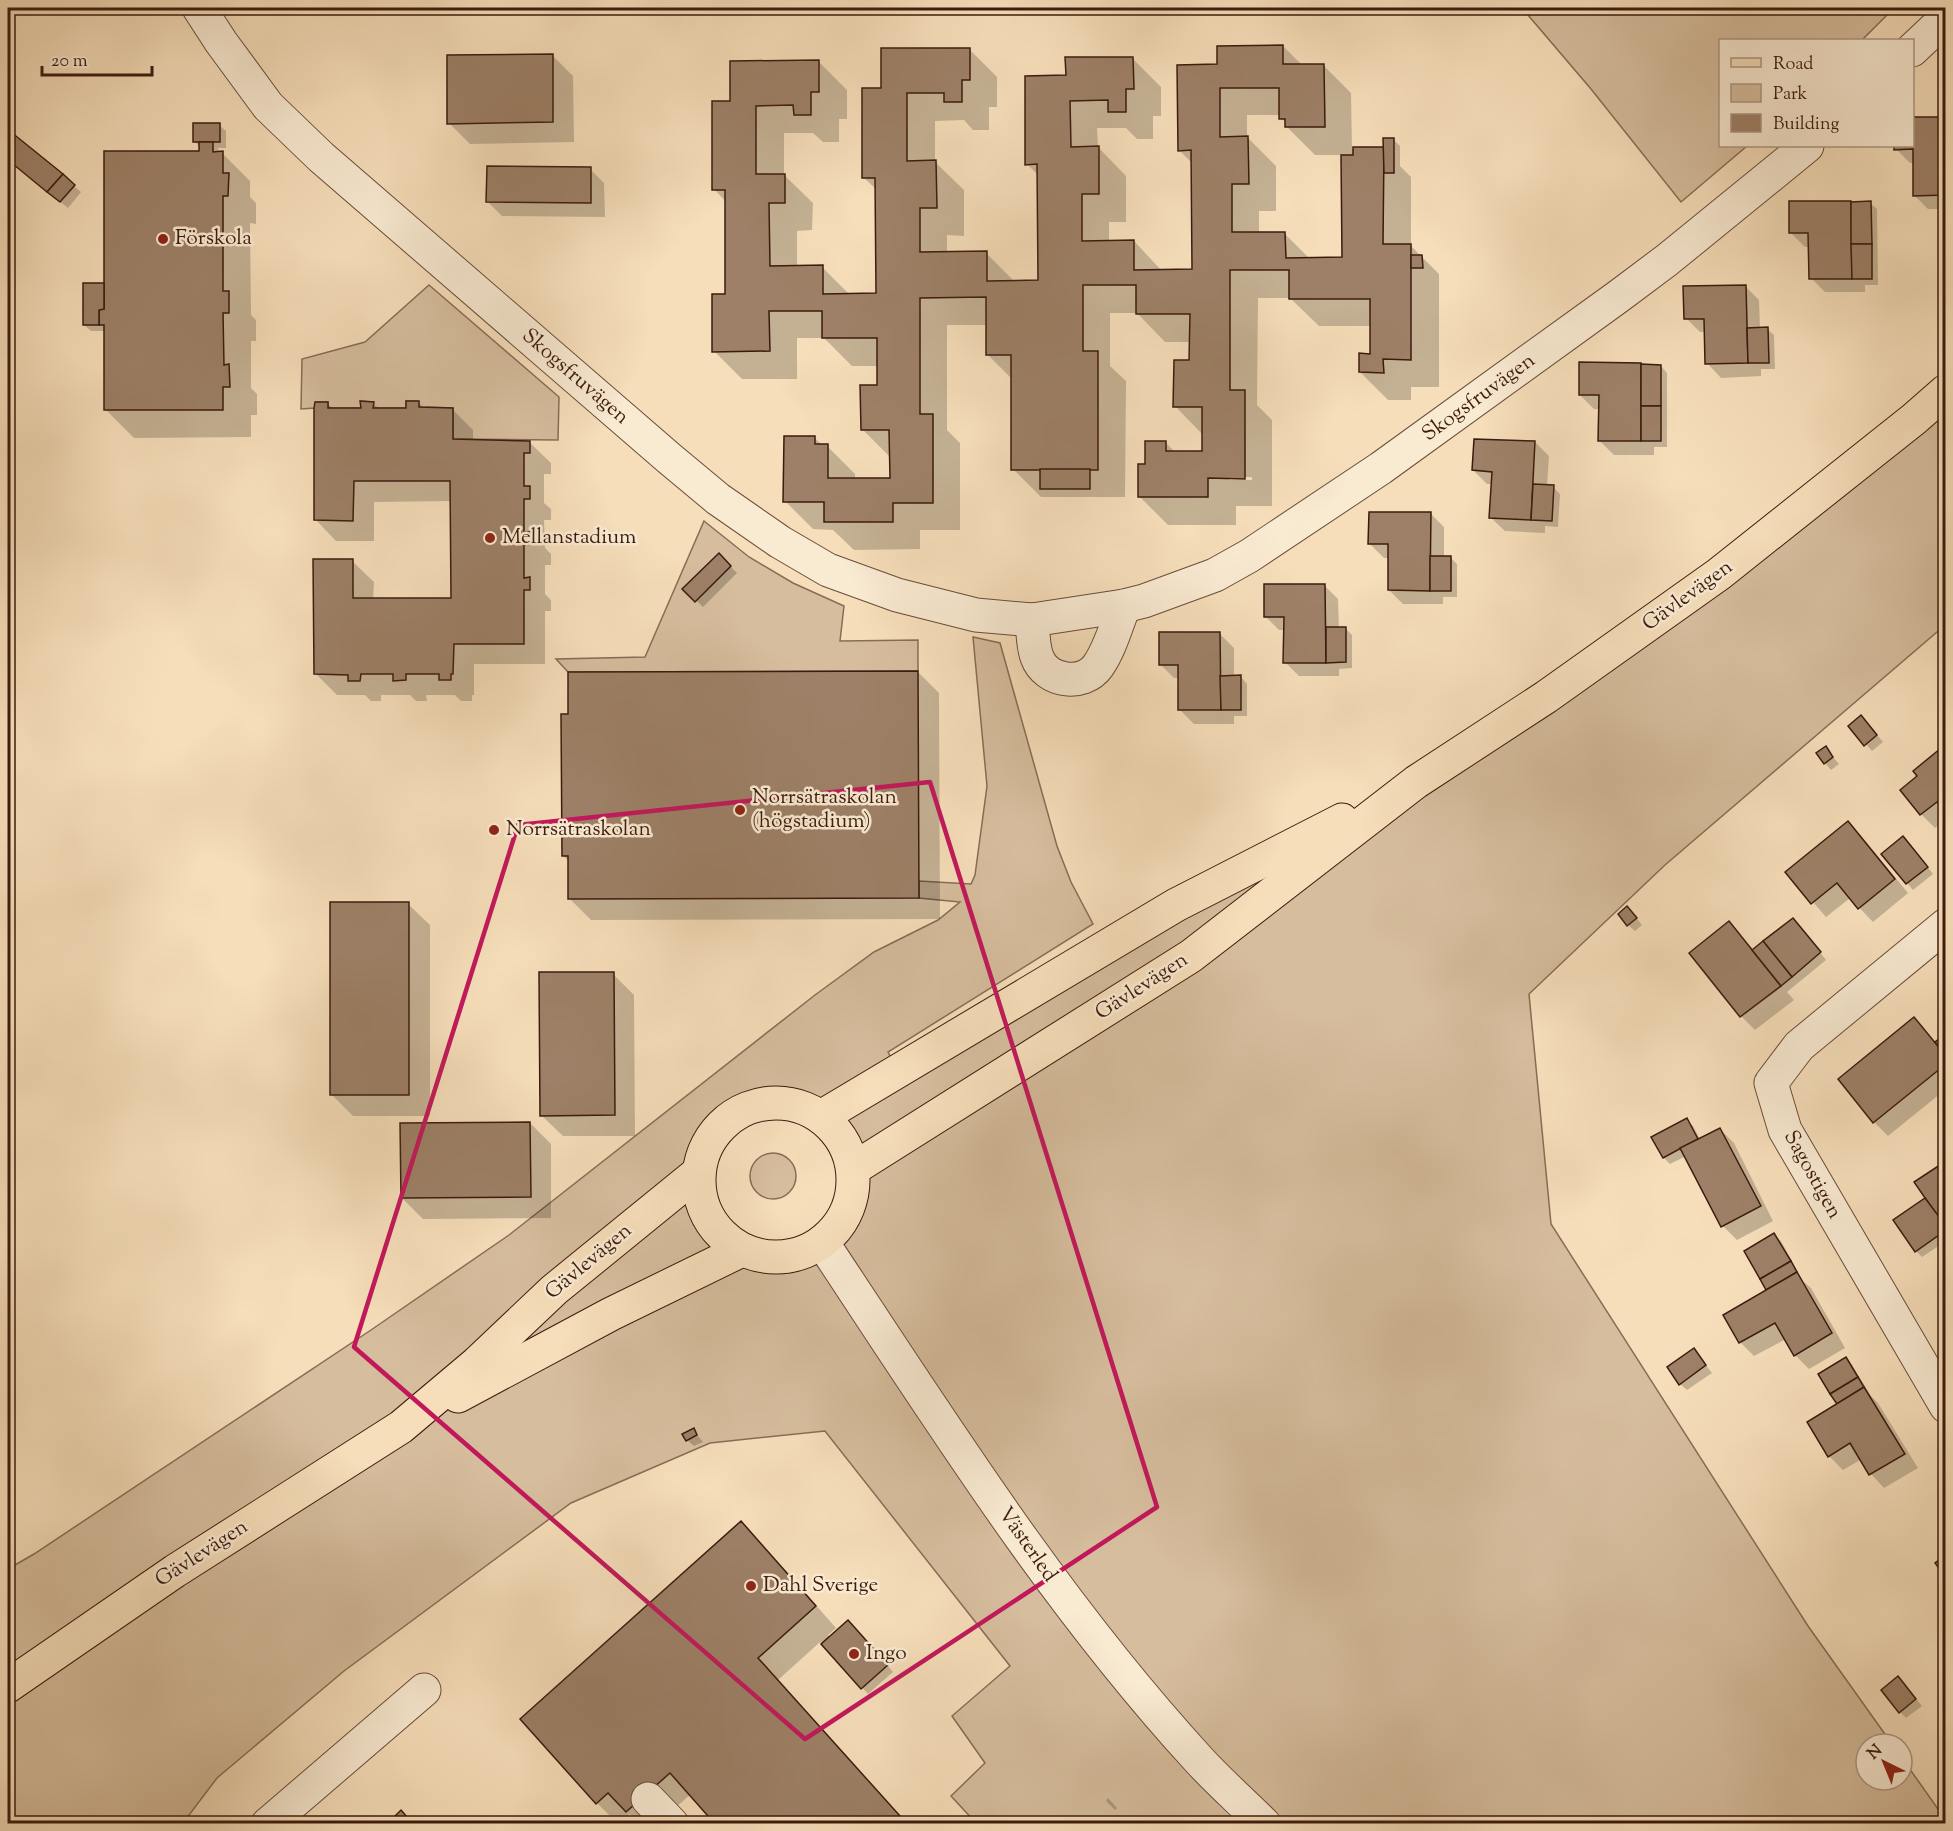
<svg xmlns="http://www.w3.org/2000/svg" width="1953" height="1831" viewBox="0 0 1953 1831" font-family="'Sorts Mill Goudy',serif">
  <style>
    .green { fill: #d6bd9d; stroke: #896c56; stroke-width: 1.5; fill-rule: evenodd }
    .shadow { fill: #0003; fill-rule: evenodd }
    .building { fill: #9d8067; stroke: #3c1b0e; stroke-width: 1.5 }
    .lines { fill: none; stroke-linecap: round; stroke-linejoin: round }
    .minor-casing { stroke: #6a4c39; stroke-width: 35 }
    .major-casing { stroke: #3c1b0e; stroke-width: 35 }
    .minor { stroke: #f9ead2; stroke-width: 33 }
    .major { stroke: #f6deba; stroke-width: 33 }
    .marked { fill: none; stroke: #c2185b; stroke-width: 4.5; stroke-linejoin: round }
    .poi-dot { fill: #8f2418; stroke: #f9ead2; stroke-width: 2 }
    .labels { text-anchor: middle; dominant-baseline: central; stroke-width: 5; stroke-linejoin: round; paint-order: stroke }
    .poi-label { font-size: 21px; fill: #3c1b0e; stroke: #f9ead2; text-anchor: start }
    .street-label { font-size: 21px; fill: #3c1b0e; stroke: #f9ead2 }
  </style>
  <rect width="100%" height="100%" fill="#f6deba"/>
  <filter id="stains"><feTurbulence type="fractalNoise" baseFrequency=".00333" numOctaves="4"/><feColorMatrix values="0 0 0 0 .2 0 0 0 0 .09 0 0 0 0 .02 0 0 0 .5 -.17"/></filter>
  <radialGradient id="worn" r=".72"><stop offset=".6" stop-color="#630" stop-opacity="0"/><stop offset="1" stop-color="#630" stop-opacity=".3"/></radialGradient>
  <!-- green -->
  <g class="green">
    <path d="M1531,8H1894L1862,40H1720V146H1747L1681,202L1591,89L1528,15Z"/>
    <path d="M429,285L559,397L558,440L453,439V408L419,407L418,401H406V408H373V402L361,401V408H328V402H316L315,408L301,409L302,359L365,342Z"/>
    <path d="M1945,391L1946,623L1944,626L1665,865L1529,994L1551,1224L1808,1626L1892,1744H1866V1780H1902V1758L1945,1819V1823H976L951,1796L985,1763L952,1716L1010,1666L825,1431L710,1443L571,1503L344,1671L217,1778L183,1823H8V1569L34,1554L371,1330L509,1235L815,995L874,952L938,920L960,902L919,898V881L971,884L975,875L987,786L973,637L1000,643L1057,846L1071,882L1093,924L888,1052L898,1071L1416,782ZM771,1103C779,1104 790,1103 798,1105C884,1132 865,1263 765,1256C749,1255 728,1245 718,1231C710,1220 701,1205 699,1191C696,1166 707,1132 729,1119C742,1110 756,1107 771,1103Z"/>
    <path d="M704,521L749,557L793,583L844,606L840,641L918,640V671L568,672L556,659L645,657Z"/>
    <circle cx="773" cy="1176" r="23"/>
  </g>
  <!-- shadow -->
  <g class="shadow">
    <path d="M1283,46L1302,65H1323L1351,93L1352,149H1385L1393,139L1400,146V166L1411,177V246L1439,274V387H1411V400H1388L1360,372L1371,355L1372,326H1319L1290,298H1258L1257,405L1272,420V506H1236V525H1168L1140,497L1147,465L1165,442L1175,452L1203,453V435L1175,406L1191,361V342H1165L1137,313H1110V366L1126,381L1125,497H1041L1013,469V380L987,354V325H947V430L960,443V530H920V549L854,550L833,530L813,529L785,501L814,437L823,446H827L855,474V480L891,479L890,457L862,429L878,387V366H852L824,338H797V379H742L714,351L727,296V203L714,189L732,102L819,62L847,90V119H839V142H823L813,133H784V175L813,203L812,230L797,231V267H822L850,295H877V190L864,178L883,90L969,49L997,77V107H989V130H973L964,120L935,121V162L964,190V236L947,235V253H986L1014,281L1040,282L1039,176L1027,164L1067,77L1133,59L1161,87V116H1153V139H1137L1126,128H1097L1098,147L1126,176V222H1109V242L1134,241L1162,271H1193L1192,163L1179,150L1219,66ZM1247,115H1281L1287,127L1315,155H1343V259H1310L1285,234H1259V211H1276V166L1247,137ZM1229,477H1252V480H1229Z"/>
    <path d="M552,55L573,76L574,142L470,144L449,123Z"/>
    <path d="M1946,119V209H1928L1914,195V163H1910L1896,149V146H1912Z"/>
    <path d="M219,125L226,131V148H217L250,181V197L256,203V224L250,223L251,315L256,320V341H251V388L257,394V415H251V437L134,438L106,410V331H91L84,325L103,284L200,153V147L195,142Z"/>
    <path d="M11,134L81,192L68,208L8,159V139Z"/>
    <path d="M590,169L604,183L605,217L502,216L488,202Z"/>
    <path d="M1870,203L1877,209L1878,285H1865V292H1825L1811,278L1810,247H1805L1791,233Z"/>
    <path d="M1745,286L1759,300L1760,329H1767L1774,335L1775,369H1761V376L1721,378L1707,363L1706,332H1700L1686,318Z"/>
    <path d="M1661,366L1667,373V447H1654V455H1614L1600,441V409H1594L1580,395Z"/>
    <path d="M418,402L425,409H452L473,430V441L529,442L551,463V474H544V503L551,509V520H544L545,548L551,554V565H545V594L551,600V611H545V664H474V695H472V701H461L455,695H426L427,701H416L410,695H381V701H371L365,695H337L316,674L352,561L374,582L373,600H452V501L374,502V541H336L315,519L327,403L334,410L362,409L373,403L379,409H408Z"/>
    <path d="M1535,442L1549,456L1547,486L1553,487L1560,494L1558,527L1545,526V533L1505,531L1490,517L1492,484H1487L1473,470Z"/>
    <path d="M1430,513L1444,527V557H1450L1457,564V597H1443V604H1403L1389,590V558H1384L1370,544Z"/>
    <path d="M719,555L737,573L703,607L685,589Z"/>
    <path d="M1324,585L1338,599L1339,629H1346L1352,635V668L1339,669V676H1299L1285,662V630H1279L1265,616Z"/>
    <path d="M1220,634L1234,648V677H1241L1247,684V716H1234V724H1194L1180,710V678H1174L1160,664Z"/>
    <path d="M918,672L939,693L940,919L591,920L570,899V862L563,856Z"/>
    <path d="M1868,724L1883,742L1872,751L1850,726Z"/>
    <path d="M1946,746V820L1935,828L1921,814L1919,776Z"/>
    <path d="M1825,748L1839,764L1831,770L1825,763Z"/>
    <path d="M1848,823L1862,837L1908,893L1873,922L1850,898L1826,917L1787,872Z"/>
    <path d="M1910,845L1933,874L1913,890L1907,883Z"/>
    <path d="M408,904L430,925V1116H353L331,1094Z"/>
    <path d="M1634,915L1642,925L1635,931L1628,925Z"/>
    <path d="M1729,923L1754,951L1799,926L1826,960L1787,992L1794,1000L1755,1030L1741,1016Z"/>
    <path d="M613,974L634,995L635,1136H563L541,1115Z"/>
    <path d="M1914,1019L1936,1043L1946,1036V1089L1888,1136L1874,1122Z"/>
    <path d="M1686,1119L1693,1126L1700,1139L1720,1129L1734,1143L1773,1221L1737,1240L1723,1226L1686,1156L1670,1164L1664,1158L1653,1137Z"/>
    <path d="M530,1123L551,1144V1218L423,1219L402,1198Z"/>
    <path d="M1946,1163V1241L1922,1257L1916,1251Z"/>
    <path d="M1774,1235L1781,1241L1803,1281L1811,1288L1845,1348L1809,1369L1795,1355L1786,1339L1754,1356L1740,1342L1769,1290L1767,1289Z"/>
    <path d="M1694,1350L1712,1373L1687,1390L1680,1384Z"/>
    <path d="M1846,1358L1852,1365L1871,1396L1878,1403L1918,1468L1884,1488L1871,1474L1862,1459L1843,1470L1829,1456Z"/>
    <path d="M693,1430L703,1442L694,1446L687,1440Z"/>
    <path d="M762,1544L836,1628L828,1635L830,1637L855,1628L893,1672L868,1694L820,1642L778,1680L906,1824H717L691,1794L657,1824H639L630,1814L618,1824L597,1803Z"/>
    <path d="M1905,1685L1922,1706L1906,1718L1900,1712Z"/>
    <path d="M1108,1798L1117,1808L1115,1810L1106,1801Z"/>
  </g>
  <!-- building -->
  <g class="building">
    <path d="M1283,45V64H1324L1325,127H1285V119H1279V88H1220V137L1248,136L1249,184H1232V232H1285L1286,258L1342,257L1341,155H1353V147H1384L1383,244H1411V360L1383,359L1384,373L1359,372V353L1370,354V299H1289V270H1230V390H1245V479L1208,478V497H1138V464H1145V441H1166V451H1202V407H1173L1174,360H1189L1190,314H1136V285H1083V351H1098V470H1011V355H986V297L920,298V414H933V503H893V522H824V502H783L784,436H815V444H828V478H890L889,430H861L860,385H877V338H822V311H769L770,351L712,352V294H725V190H712V101H730V61L819,60V92H811V115H794L793,105L756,106V174H785V203H769L770,266L823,265V294L876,293L875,178H862V88H881V48H970V80H962V102H944V93H907V161L936,160L937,208H920V252L987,251V281L1038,280L1037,164L1025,165V76L1066,75L1065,57H1133L1134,89H1126V112H1108V100L1070,101L1071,147L1099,146V194H1082V241L1134,240V270L1192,269L1191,150L1178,151L1177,65L1217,64V46Z"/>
    <path d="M553,54V122L447,124V55Z"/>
    <path d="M1912,117H1946V195L1913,196V149L1894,150V146H1912Z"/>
    <rect x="193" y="123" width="27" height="19"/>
    <path d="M11,132L63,174L47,192L8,160V136Z"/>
    <path d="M1383,138H1394V173H1384Z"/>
    <path d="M199,142H213V152L223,151V173H229L228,196H223V291H229V313H223L224,365L229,364L230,387H223V410H104V325H99V310L104,309V151H199Z"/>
    <path d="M487,166L591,167V203L486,202Z"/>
    <path d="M63,174L75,185L60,202L47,192Z"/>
    <path d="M1789,201H1851L1852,279H1809L1808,233H1789Z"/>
    <path d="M1871,201L1872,244H1851V202Z"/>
    <path d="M1851,244H1872V279H1852Z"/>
    <path d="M1411,255H1422L1423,268H1411Z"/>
    <path d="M83,283H104V309L99,310V325H83Z"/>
    <path d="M1746,285L1748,363L1705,364L1704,319H1684L1683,286Z"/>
    <path d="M1768,327L1769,363H1748L1747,328Z"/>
    <path d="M1579,362L1641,363V441H1598L1599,395H1579Z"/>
    <path d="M1641,364L1661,365V406H1641Z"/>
    <path d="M360,401L374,402L373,408H406V401H419V407L453,408V439L530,441V453H524V486H530V499H524V532H530L531,544L524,545V578L530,577V590H524V644H454L453,674H451V680H439V674H406V680L393,681V674H361L360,681H348V675L314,674L313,559H353V598H451L450,481H354L353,521L314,520V408L315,402H328V408H361Z"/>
    <rect x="1641" y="406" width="20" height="35"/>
    <path d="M1474,439L1535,441L1531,520L1489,518L1492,472L1472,470Z"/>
    <rect x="1040" y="469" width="50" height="20"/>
    <path d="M1533,484L1554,485L1552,521L1531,520Z"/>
    <path d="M1369,512H1431L1430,591L1388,590V544H1368Z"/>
    <path d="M719,553L731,566L695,602L682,589Z"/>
    <rect x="1430" y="556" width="21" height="35"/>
    <path d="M1264,584H1325L1326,663H1283L1284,617H1264Z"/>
    <path d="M1326,627H1346V662L1326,663Z"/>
    <path d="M1159,632H1220L1221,710H1178V665H1159Z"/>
    <path d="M918,671L919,898L568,899V856H562L561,714H568V672Z"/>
    <path d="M1241,675V710H1221L1220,676Z"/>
    <path d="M1861,715L1877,735L1864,746L1848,726Z"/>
    <path d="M1946,744V812L1937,802L1920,815L1900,790L1917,776L1913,771Z"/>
    <path d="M1826,746L1833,757L1824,764L1816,753Z"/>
    <path d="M1848,821L1895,879L1858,909L1837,883L1811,904L1785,872Z"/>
    <path d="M1903,836L1928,867L1906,884L1881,854Z"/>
    <rect x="330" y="902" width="79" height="193"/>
    <path d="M1627,906L1637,918L1627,926L1618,914Z"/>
    <path d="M1793,918L1821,952L1792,977L1763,941Z"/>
    <path d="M1729,921L1781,986L1740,1017L1689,953Z"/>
    <path d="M1763,941L1792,977L1781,986L1752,950Z"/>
    <path d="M539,972H614L615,1115L540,1116Z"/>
    <path d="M1914,1017L1946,1056V1064L1873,1123L1838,1079Z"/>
    <path d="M1946,1034V1056L1935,1042Z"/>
    <path d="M1687,1118L1698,1139L1663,1158L1651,1137Z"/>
    <path d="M530,1122L531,1197L401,1198L400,1123Z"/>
    <path d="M1720,1128L1761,1206L1721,1227L1680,1148Z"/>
    <path d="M1946,1161V1223L1943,1224L1914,1182Z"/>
    <path d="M1925,1198L1946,1226V1230L1915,1252L1893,1220Z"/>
    <path d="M1774,1233L1791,1261L1760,1279L1744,1251Z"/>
    <path d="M1791,1261L1797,1272L1766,1290L1760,1279Z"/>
    <path d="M1797,1272L1832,1333L1794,1356L1775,1323L1739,1343L1723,1315Z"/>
    <path d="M1694,1348L1706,1365L1679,1385L1667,1367Z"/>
    <path d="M1846,1357L1858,1377L1830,1394L1818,1374Z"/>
    <path d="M1858,1377L1864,1387L1837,1404L1830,1394Z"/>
    <path d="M1864,1387L1905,1454L1869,1475L1850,1443L1828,1457L1807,1422Z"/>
    <path d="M694,1428L697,1435L686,1441L682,1434Z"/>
    <path d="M741,1521L816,1606L758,1658L900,1816L892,1824H715L670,1773L626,1812L608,1793L596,1804L520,1719Z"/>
    <path d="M1946,1555V1578L1935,1563Z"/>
    <path d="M848,1620L888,1665L861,1689L821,1644Z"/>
    <path d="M1898,1676L1916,1699L1899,1713L1881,1690Z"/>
    <path d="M401,1810L413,1824H387Z"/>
  </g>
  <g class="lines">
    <!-- minor casing -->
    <g class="minor-casing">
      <g id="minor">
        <path d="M199,8L221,42L268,106L321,157L670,459L718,499L780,542L828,570L897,595L976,615L1032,620L1124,606L1144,601L1215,575L1249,556L1381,468L1619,296L1667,260L1807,146"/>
        <path d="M1912,50L1946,18"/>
        <path d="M1032,620C1033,632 1033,647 1037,657C1046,682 1083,687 1098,666C1110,649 1116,626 1124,606"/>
        <path d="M1946,925L1799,1046L1771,1083L1785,1130L1946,1406"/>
        <path d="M822,1242C940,1420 1054,1602 1199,1760C1219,1782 1242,1802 1264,1824"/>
        <path d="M648,1799L672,1824"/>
        <path d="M268,1824L424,1690"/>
      </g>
    </g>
    <!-- major casing -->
    <g class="major-casing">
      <g id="major">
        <circle cx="776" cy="1180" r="77"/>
        <path d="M821,1117L1176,905L1342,820"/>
        <path d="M853,1169L1191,956L1416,782L1546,697L1719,574L1914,419L1946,391"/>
        <path d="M458,1396L611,1314L742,1250"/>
        <path d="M8,1686L175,1571L401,1427L477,1363L554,1290L699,1172"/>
      </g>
    </g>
    <!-- minor -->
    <use href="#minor" class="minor"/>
    <!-- major -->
    <use href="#major" class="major"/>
  </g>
  <!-- marked area -->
  <path class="marked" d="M930,782L1157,1507L805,1739L354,1347L518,825Z"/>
  <!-- markers -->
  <g class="poi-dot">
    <circle cx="163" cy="239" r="6"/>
    <circle cx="490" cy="538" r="6"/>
    <circle cx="740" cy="810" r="6"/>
    <circle cx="494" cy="830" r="6"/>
    <circle cx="751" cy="1586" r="6"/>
    <circle cx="854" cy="1654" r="6"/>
  </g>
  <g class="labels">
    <!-- poi labels -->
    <g class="poi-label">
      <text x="175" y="239">Förskola</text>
      <text x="502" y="538">Mellanstadium</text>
      <text x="752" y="798">Norrsätraskolan<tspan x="752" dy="24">(högstadium)</tspan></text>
      <text x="506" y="830">Norrsätraskolan</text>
      <text x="763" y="1586">Dahl Sverige</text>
      <text x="866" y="1654">Ingo</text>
    </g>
    <!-- street labels -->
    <g class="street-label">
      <text transform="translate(575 377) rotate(41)">Skogsfruvägen</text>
      <text transform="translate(1479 398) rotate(-36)">Skogsfruvägen</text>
      <text transform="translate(1688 596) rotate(-36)">Gävlevägen</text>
      <text transform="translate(1142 987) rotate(-33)">Gävlevägen</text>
      <text transform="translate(1812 1175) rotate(61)">Sagostigen</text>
      <text transform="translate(589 1262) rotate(-40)">Gävlevägen</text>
      <text transform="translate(1027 1545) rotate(55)">Västerled</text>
      <text transform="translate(202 1554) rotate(-33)">Gävlevägen</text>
    </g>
  </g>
  <!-- margin -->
  <rect width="1953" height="1831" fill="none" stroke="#f6deba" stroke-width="30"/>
  <rect x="9" y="9" width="1935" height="1813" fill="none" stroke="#3c1b0e" stroke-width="3"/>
  <rect x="15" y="15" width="1923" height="1801" fill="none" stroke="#3c1b0e" stroke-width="1.5"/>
  <!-- legend -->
  <rect x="1719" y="39" width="195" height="108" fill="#f9ead2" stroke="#ad9784" stroke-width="1.5"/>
  <rect x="1731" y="58" width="30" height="9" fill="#f6deba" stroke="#ad9784" stroke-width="1.5"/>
  <text x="1773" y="69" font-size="18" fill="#3c1b0e">Road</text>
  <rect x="1731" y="84" width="30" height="18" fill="#d6bd9d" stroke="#ad9784" stroke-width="1.5"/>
  <text x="1773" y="99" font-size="18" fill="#3c1b0e">Park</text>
  <rect x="1731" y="114" width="30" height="18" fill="#9d8067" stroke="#ad9784" stroke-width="1.5"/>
  <text x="1773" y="129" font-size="18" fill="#3c1b0e">Building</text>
  <!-- north arrow -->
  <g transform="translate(1884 1762) rotate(317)"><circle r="28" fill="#f9ead2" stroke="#ad9784" stroke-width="1.5"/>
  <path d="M0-4.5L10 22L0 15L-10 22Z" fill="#8f2418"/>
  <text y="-9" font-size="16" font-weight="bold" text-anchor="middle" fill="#3c1b0e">N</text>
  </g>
  <!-- scale -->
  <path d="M42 66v9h110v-9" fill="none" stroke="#3c1b0e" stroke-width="3"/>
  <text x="51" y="66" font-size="18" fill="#3c1b0e" stroke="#f9ead2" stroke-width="4.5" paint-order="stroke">20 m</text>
  <rect width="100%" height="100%" filter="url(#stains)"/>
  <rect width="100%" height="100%" fill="url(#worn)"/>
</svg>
